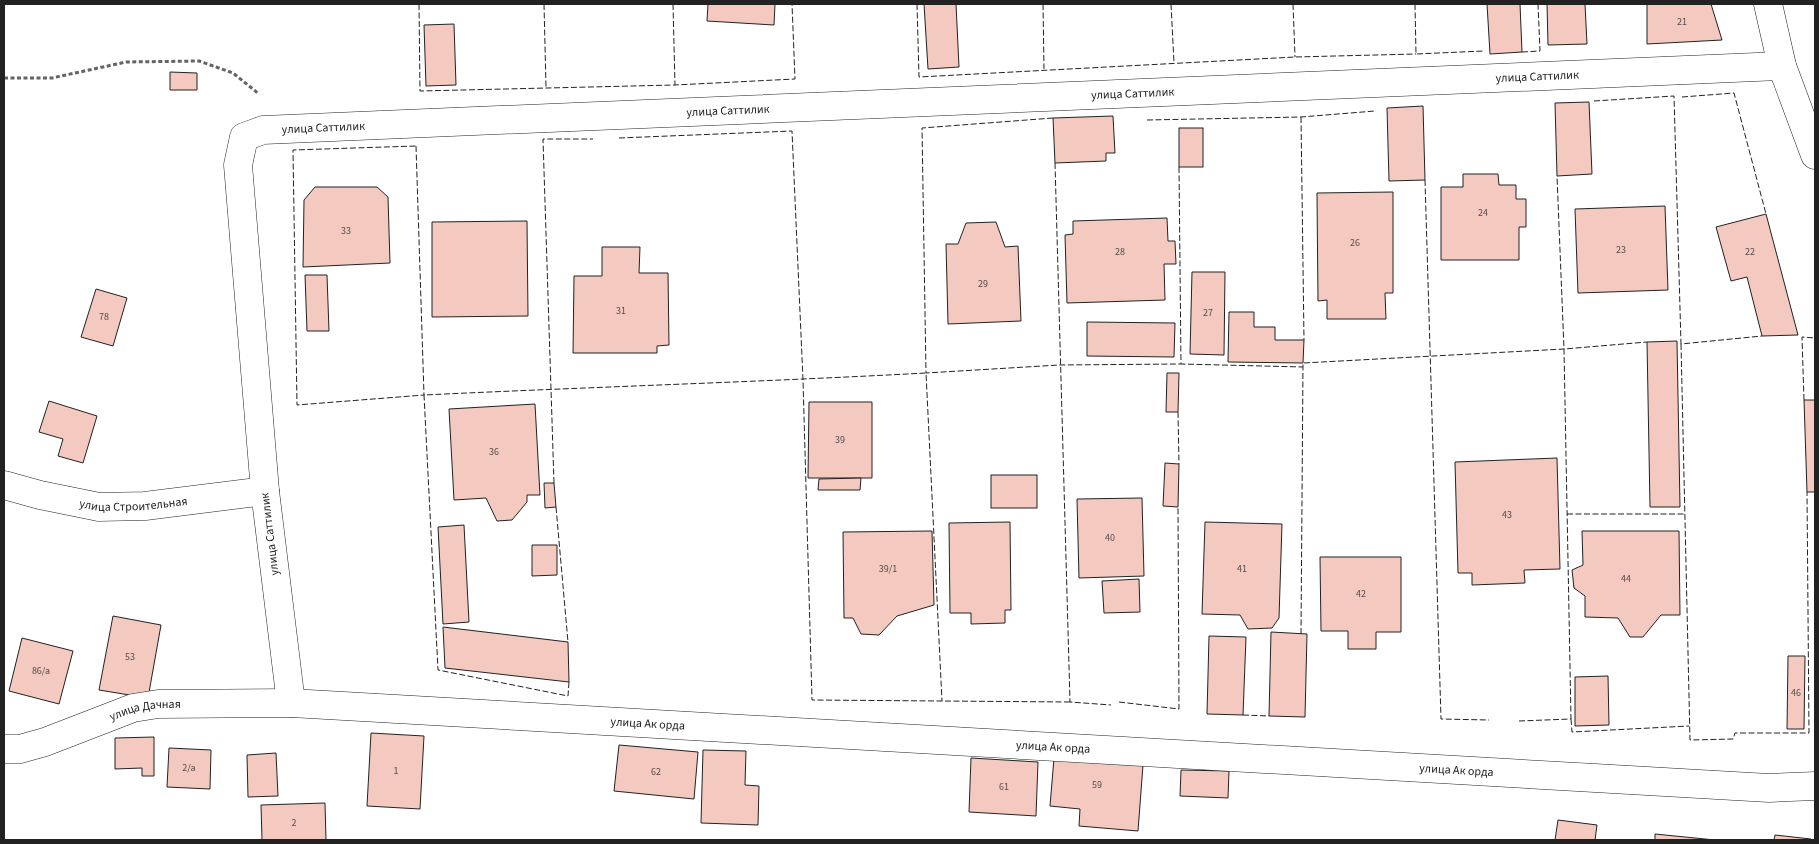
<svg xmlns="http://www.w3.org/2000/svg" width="1819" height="844" viewBox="0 0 1819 844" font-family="'Source Sans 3',sans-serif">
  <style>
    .building { fill: #f3c9c0; stroke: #222 }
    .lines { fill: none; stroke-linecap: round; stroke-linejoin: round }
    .minor-casing { stroke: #222; stroke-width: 29 }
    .secondary-casing { stroke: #222; stroke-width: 29 }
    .path { stroke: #646464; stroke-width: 3; stroke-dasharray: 4 2.5; stroke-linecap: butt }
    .minor { stroke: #fff; stroke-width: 28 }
    .secondary { stroke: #fff; stroke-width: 28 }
    .fence { stroke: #222; stroke-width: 1; stroke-dasharray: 6 2.5; stroke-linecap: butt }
    .labels { text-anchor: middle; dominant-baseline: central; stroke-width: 4; stroke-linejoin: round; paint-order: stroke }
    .number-label { font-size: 10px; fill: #564c4a }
    .street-label { font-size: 12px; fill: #222; stroke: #fff }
  </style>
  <rect width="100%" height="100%" fill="#fff"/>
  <!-- building -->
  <g class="building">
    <path d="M708,4H775L774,25L707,21Z"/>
    <path d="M924,4H956L959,67L928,69Z"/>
    <path d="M1487,4H1520L1522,52L1490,54Z"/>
    <path d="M1547,4H1585L1587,44L1548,45Z"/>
    <path d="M1647,4H1711L1722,40L1647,44Z"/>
    <path d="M454,24L456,85L426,86L424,25Z"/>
    <path d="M170,72L197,73V90H170Z"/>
    <path d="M1589,102L1592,174L1557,176L1555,103Z"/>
    <path d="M1423,106L1425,180L1389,181L1387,108Z"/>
    <path d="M1113,116L1115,153H1106V161L1055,163L1053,118Z"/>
    <rect x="1179" y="128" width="24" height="39"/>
    <path d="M1463,174H1498L1499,185H1516V199H1526V227H1519V260H1441V187H1463Z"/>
    <path d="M315,187H377L388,197L390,263L303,267L304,200Z"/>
    <path d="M1393,192V293H1385L1386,319H1327V300L1318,301L1317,193Z"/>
    <path d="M1665,206L1668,290L1578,293L1575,209Z"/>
    <path d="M1766,214L1798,335L1762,336L1747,277L1731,281L1716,227Z"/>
    <path d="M1167,218L1168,241H1175L1176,264H1164L1165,300L1067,303L1065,235L1073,234V221Z"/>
    <path d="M527,221L528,316L432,317V222Z"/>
    <path d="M996,222L1005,247L1018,246L1021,321L948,324L946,244H958L966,223Z"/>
    <path d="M602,247H640L639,273H668L669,345L657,346V353H573L574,276H602Z"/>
    <path d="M1192,272H1225L1224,355L1190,354Z"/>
    <path d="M305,275H327L329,331H307Z"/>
    <path d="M96,289L127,298L113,346L81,337Z"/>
    <path d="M1229,312H1254V327H1275V340H1304L1303,363L1228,362Z"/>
    <path d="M1087,322L1175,323L1174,357L1087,356Z"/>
    <path d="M1677,341L1680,507H1650L1647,342Z"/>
    <path d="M1167,373H1179L1178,412H1166Z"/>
    <path d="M1804,400H1815V492H1807Z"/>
    <path d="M49,401L97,416L83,463L58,456L63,439L39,432Z"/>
    <path d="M809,402H872V478H808Z"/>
    <path d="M535,404L540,495H527V502L512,520L497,521L486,498L454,500L449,409Z"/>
    <path d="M1557,458L1560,569L1524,570L1525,583L1472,585V573H1458L1455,462Z"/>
    <path d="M1165,463L1179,464L1178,507L1163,506Z"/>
    <rect x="991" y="475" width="46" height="33"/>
    <path d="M861,478L860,490H818L819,479Z"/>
    <path d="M544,483H554L556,507L545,508Z"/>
    <path d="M1142,498L1144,576L1079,578L1077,499Z"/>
    <path d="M1010,522L1011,610H1005V623L971,624V613H950L949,523Z"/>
    <path d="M1205,522L1282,524L1279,618L1272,628L1248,629L1240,615L1202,614Z"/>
    <path d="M464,525L469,622L443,624L438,527Z"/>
    <path d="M932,531L934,605L897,616L879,635L861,634L853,618H844L843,532Z"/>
    <path d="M1582,531H1679L1680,615H1661L1643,637H1630L1618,618L1585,617V596L1574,588L1572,570L1583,565Z"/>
    <path d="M532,545H557V575L532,576Z"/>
    <path d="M1320,557H1401V632H1376V649H1348V631H1321Z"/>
    <path d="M1139,579L1140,612L1104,613L1102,581Z"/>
    <path d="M113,616L161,625L148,698L99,690Z"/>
    <path d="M443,627L568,642L569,682L445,668Z"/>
    <path d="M1271,632L1307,634L1305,717L1269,716Z"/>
    <path d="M1209,636L1246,637L1243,715L1207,714Z"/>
    <path d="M22,638L73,651L59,704L9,691Z"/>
    <path d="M1788,656H1805L1804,729H1787Z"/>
    <path d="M1608,676L1609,725L1575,726V677Z"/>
    <path d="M371,733L424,736L420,809L367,806Z"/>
    <path d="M154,737V776H142V768L115,769V738Z"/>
    <path d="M619,745L698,752L694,799L614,791Z"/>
    <path d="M169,748L211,750L210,789L167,787Z"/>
    <path d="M703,750L746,751L745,785L759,786L758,825L701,823Z"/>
    <path d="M276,753L278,796L248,797L247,755Z"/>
    <path d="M971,758L1038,762L1036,816L969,812Z"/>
    <path d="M1054,758L1143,765L1138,831L1079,826L1080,809L1050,806Z"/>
    <path d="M1181,770L1229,771L1228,798L1180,796Z"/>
    <path d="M325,803L326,840H262L261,805Z"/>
    <path d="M1558,820L1597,825L1595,840H1555Z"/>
    <path d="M1655,834L1715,840H1655Z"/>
    <path d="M1775,835L1811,839V840H1774Z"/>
  </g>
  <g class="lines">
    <!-- minor casing -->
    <g class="minor-casing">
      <g id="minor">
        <path id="s1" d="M4,485L40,495L99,507L145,506L265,491"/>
        <path id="s2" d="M291,703L265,491L238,165L244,137L263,130L1782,66"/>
        <path id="s3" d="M4,749H20L45,742L133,708L158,704L291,703L1769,788L1815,786"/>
      </g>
    </g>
    <!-- secondary casing -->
    <g class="secondary-casing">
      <path id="secondary" d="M1768,4L1782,66L1815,155"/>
    </g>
    <!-- path -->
    <path class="path" d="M4,78H52L126,62L199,61L233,73L259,94"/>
    <!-- minor -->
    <use href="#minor" class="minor"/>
    <!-- secondary -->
    <use href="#secondary" class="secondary"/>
    <!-- fence -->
    <g class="fence">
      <path d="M419,4L420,91L675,85L795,79L792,4"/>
      <path d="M544,4L546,87"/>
      <path d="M673,4L675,85"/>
      <path d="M917,4L919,77L1295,57L1416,54"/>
      <path d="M1043,4L1044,69"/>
      <path d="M1171,4L1174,63"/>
      <path d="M1293,4L1295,57"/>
      <path d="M1415,4L1416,54L1484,51"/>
      <path d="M1522,52L1540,51L1538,4"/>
      <path d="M1682,97L1734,93L1766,214"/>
      <path d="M1594,101L1674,96L1681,344L1762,336"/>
      <path d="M1301,117L1304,340"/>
      <path d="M1053,118L922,128L926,373L1059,365L1181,364"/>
      <path d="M1147,120L1301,117L1375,111"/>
      <path d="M619,138L792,131L803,380L812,700L1070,702"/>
      <path d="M416,146L424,395L297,405L293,150Z"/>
      <path d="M1055,163L1070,702L1111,705"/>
      <path d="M1179,167L1181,364L1303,367"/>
      <path d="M1425,180L1441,719L1489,720"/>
      <path d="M1681,344L1690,740L1733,739L1735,733H1809L1807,492"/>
      <path d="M1804,400L1802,337L1815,338"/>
      <path d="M1178,412L1179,464"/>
      <path d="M554,483L543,139H593"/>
      <path d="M556,507L568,642"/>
      <path d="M1567,514H1685"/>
      <path d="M1301,634L1303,363L1564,349L1647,342"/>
      <path d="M569,682L568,696L438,670L424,395C591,387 759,382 926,373L942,701"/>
      <path d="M1119,702L1179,709L1178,507"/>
      <path d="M1243,715L1269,716"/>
      <path d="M1571,719L1572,732L1689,726"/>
      <path d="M1519,721L1571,719L1564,349L1557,176"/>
    </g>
  </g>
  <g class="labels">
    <!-- number labels -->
    <g class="number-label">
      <text x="1682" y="22">21</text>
      <text x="1483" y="213">24</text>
      <text x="346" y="231">33</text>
      <text x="1355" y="243">26</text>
      <text x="1621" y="250">23</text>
      <text x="1120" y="252">28</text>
      <text x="1750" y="252">22</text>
      <text x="983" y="284">29</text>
      <text x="621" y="311">31</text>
      <text x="1208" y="313">27</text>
      <text x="104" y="317">78</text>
      <text x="840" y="440">39</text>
      <text x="494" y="452">36</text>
      <text x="1507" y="515">43</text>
      <text x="1110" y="538">40</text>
      <text x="888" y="569">39/1</text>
      <text x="1242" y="569">41</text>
      <text x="1626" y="579">44</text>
      <text x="1361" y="594">42</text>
      <text x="130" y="657">53</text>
      <text x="41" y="671">86/а</text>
      <text x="1796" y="693">46</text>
      <text x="189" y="768">2/а</text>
      <text x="396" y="771">1</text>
      <text x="656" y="772">62</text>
      <text x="1097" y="785">59</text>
      <text x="1004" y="787">61</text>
      <text x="294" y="823">2</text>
    </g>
    <!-- street labels -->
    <g class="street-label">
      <text stroke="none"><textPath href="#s2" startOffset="1865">улица Саттилик</textPath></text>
      <text stroke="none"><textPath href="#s2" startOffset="1460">улица Саттилик</textPath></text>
      <text stroke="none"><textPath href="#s2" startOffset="1055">улица Саттилик</textPath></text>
      <text stroke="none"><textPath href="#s2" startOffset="650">улица Саттилик</textPath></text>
      <text stroke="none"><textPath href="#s1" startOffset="132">улица Строительная</textPath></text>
      <text transform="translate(270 534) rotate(-97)">улица Саттилик</text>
      <text stroke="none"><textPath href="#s3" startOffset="148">улица Дачная</textPath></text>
      <text stroke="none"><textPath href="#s3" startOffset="652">улица Ак орда</textPath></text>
      <text stroke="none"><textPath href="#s3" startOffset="1058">улица Ак орда</textPath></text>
      <text stroke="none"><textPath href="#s3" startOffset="1462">улица Ак орда</textPath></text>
    </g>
  </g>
  <!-- border -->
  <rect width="1819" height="844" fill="none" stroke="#222222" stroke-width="10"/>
</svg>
